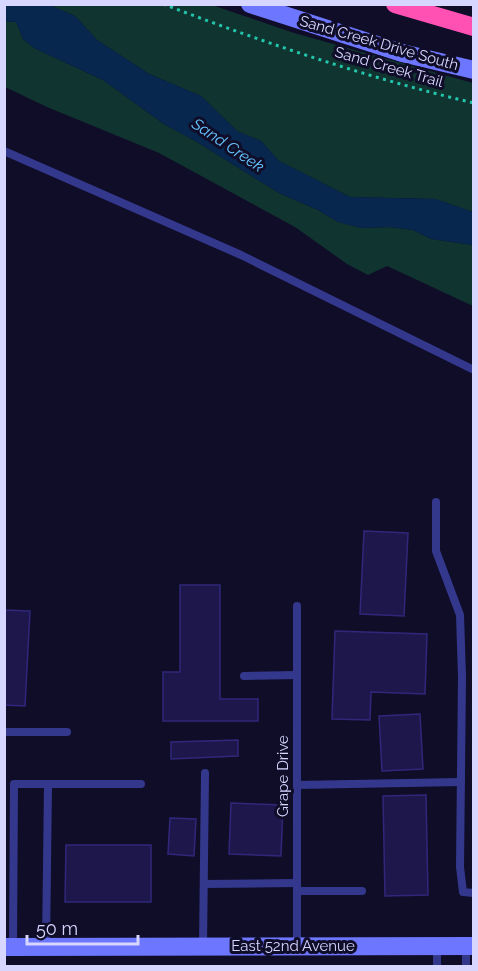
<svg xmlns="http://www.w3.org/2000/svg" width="478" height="971" viewBox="0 0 478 971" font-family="Raleway,sans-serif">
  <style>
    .green { fill: #10342f }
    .water { fill: #07274f }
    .building { fill: #1e174c; stroke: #30277a; stroke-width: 1.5 }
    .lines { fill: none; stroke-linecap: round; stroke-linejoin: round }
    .path { stroke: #23c5ad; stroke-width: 3; stroke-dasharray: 3 4.5; stroke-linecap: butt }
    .lane { stroke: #34388d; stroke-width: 8 }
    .secondary { stroke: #6d76ff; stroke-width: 18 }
    .highway { stroke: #ff51b3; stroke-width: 18 }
    .labels { text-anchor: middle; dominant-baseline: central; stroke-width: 6; stroke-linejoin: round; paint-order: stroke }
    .street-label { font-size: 15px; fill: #d7d6ff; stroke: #100d29 }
    .water-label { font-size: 16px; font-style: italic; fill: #64c5ff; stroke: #100d29 }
  </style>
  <rect width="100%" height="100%" fill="#100d29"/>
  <!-- green -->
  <g class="green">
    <path d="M49,5H212L294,33L473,83V212L435,199L350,197L279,161L261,141L237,131L201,96L149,74L97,40L75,16Z"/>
    <path d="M4,21L16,22L23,39L34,48L103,80L164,124L197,142L279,193L318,210L338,222L362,228L389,227L413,230L431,239L473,245V306L387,266L368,275L347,264L295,227L159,153L47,107L5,87Z"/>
  </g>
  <!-- water -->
  <path class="water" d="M4,5H49L75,16L97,40L149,74L201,96L237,131L261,141L279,161L350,197L435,199L473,212V245L431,239L413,230L389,227L362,228L338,222L318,210L279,193L197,142L164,124L103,80L34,48L23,39L16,22L5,21Z"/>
  <!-- building -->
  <g class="building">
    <path d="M364,531L408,533L404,616L360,614Z"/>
    <path d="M180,585H220V699H258V721H163V672H180Z"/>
    <path d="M4,610L30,611L25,706L4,705Z"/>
    <path d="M335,631L427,634L425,694L371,692L370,720L332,719Z"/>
    <path d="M420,714L423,769L382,771L379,716Z"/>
    <path d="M238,740V756L171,759V742Z"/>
    <path d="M426,795L428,895L385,896L383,796Z"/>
    <path d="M231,803L283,805L281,856L229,854Z"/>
    <path d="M170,818L196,819L194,856L168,854Z"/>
    <path d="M66,845H151V902H65Z"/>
  </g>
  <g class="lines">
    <!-- path -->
    <path class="path" d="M163,4C265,43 368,78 474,103"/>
    <!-- lane -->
    <g class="lane">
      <path d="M4,151L241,255L474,370"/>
      <path d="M436,502V551L460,615L462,677L460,867L463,892L474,893"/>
      <path d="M244,676L297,675"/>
      <path d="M4,732H67"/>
      <path d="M297,785L461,782"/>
      <path d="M204,884L297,883"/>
      <path d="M297,891H362"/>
      <path d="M13,946L14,784H141"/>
      <path d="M46,946L48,784"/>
      <path d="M203,946L205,773"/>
      <path d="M297,946V606"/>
      <path d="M437,947V966"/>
      <path d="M466,947V966"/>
    </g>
    <!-- secondary -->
    <g class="secondary">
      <path d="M250,4L402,53L474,70"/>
      <path d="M4,947L474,946"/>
    </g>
    <!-- highway -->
    <path class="highway" d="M395,4L474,27"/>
  </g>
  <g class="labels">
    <!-- street labels -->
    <g class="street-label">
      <text transform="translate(379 43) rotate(16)">Sand Creek Drive South</text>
      <text transform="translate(389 67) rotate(16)">Sand Creek Trail</text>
      <text transform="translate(283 776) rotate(-90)">Grape Drive</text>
      <text x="293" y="946">East 52nd Avenue</text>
    </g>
    <!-- water labels -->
    <g class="water-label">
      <text transform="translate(228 145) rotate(34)">Sand Creek</text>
    </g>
  </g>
  <!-- border -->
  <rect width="478" height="971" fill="none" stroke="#d7d6ff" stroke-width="12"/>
  <!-- scale -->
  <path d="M27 935v9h111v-9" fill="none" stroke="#d7d6ff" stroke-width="3"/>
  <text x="36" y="935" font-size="18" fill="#d7d6ff" stroke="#100d29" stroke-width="4.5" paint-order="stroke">50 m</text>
</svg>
